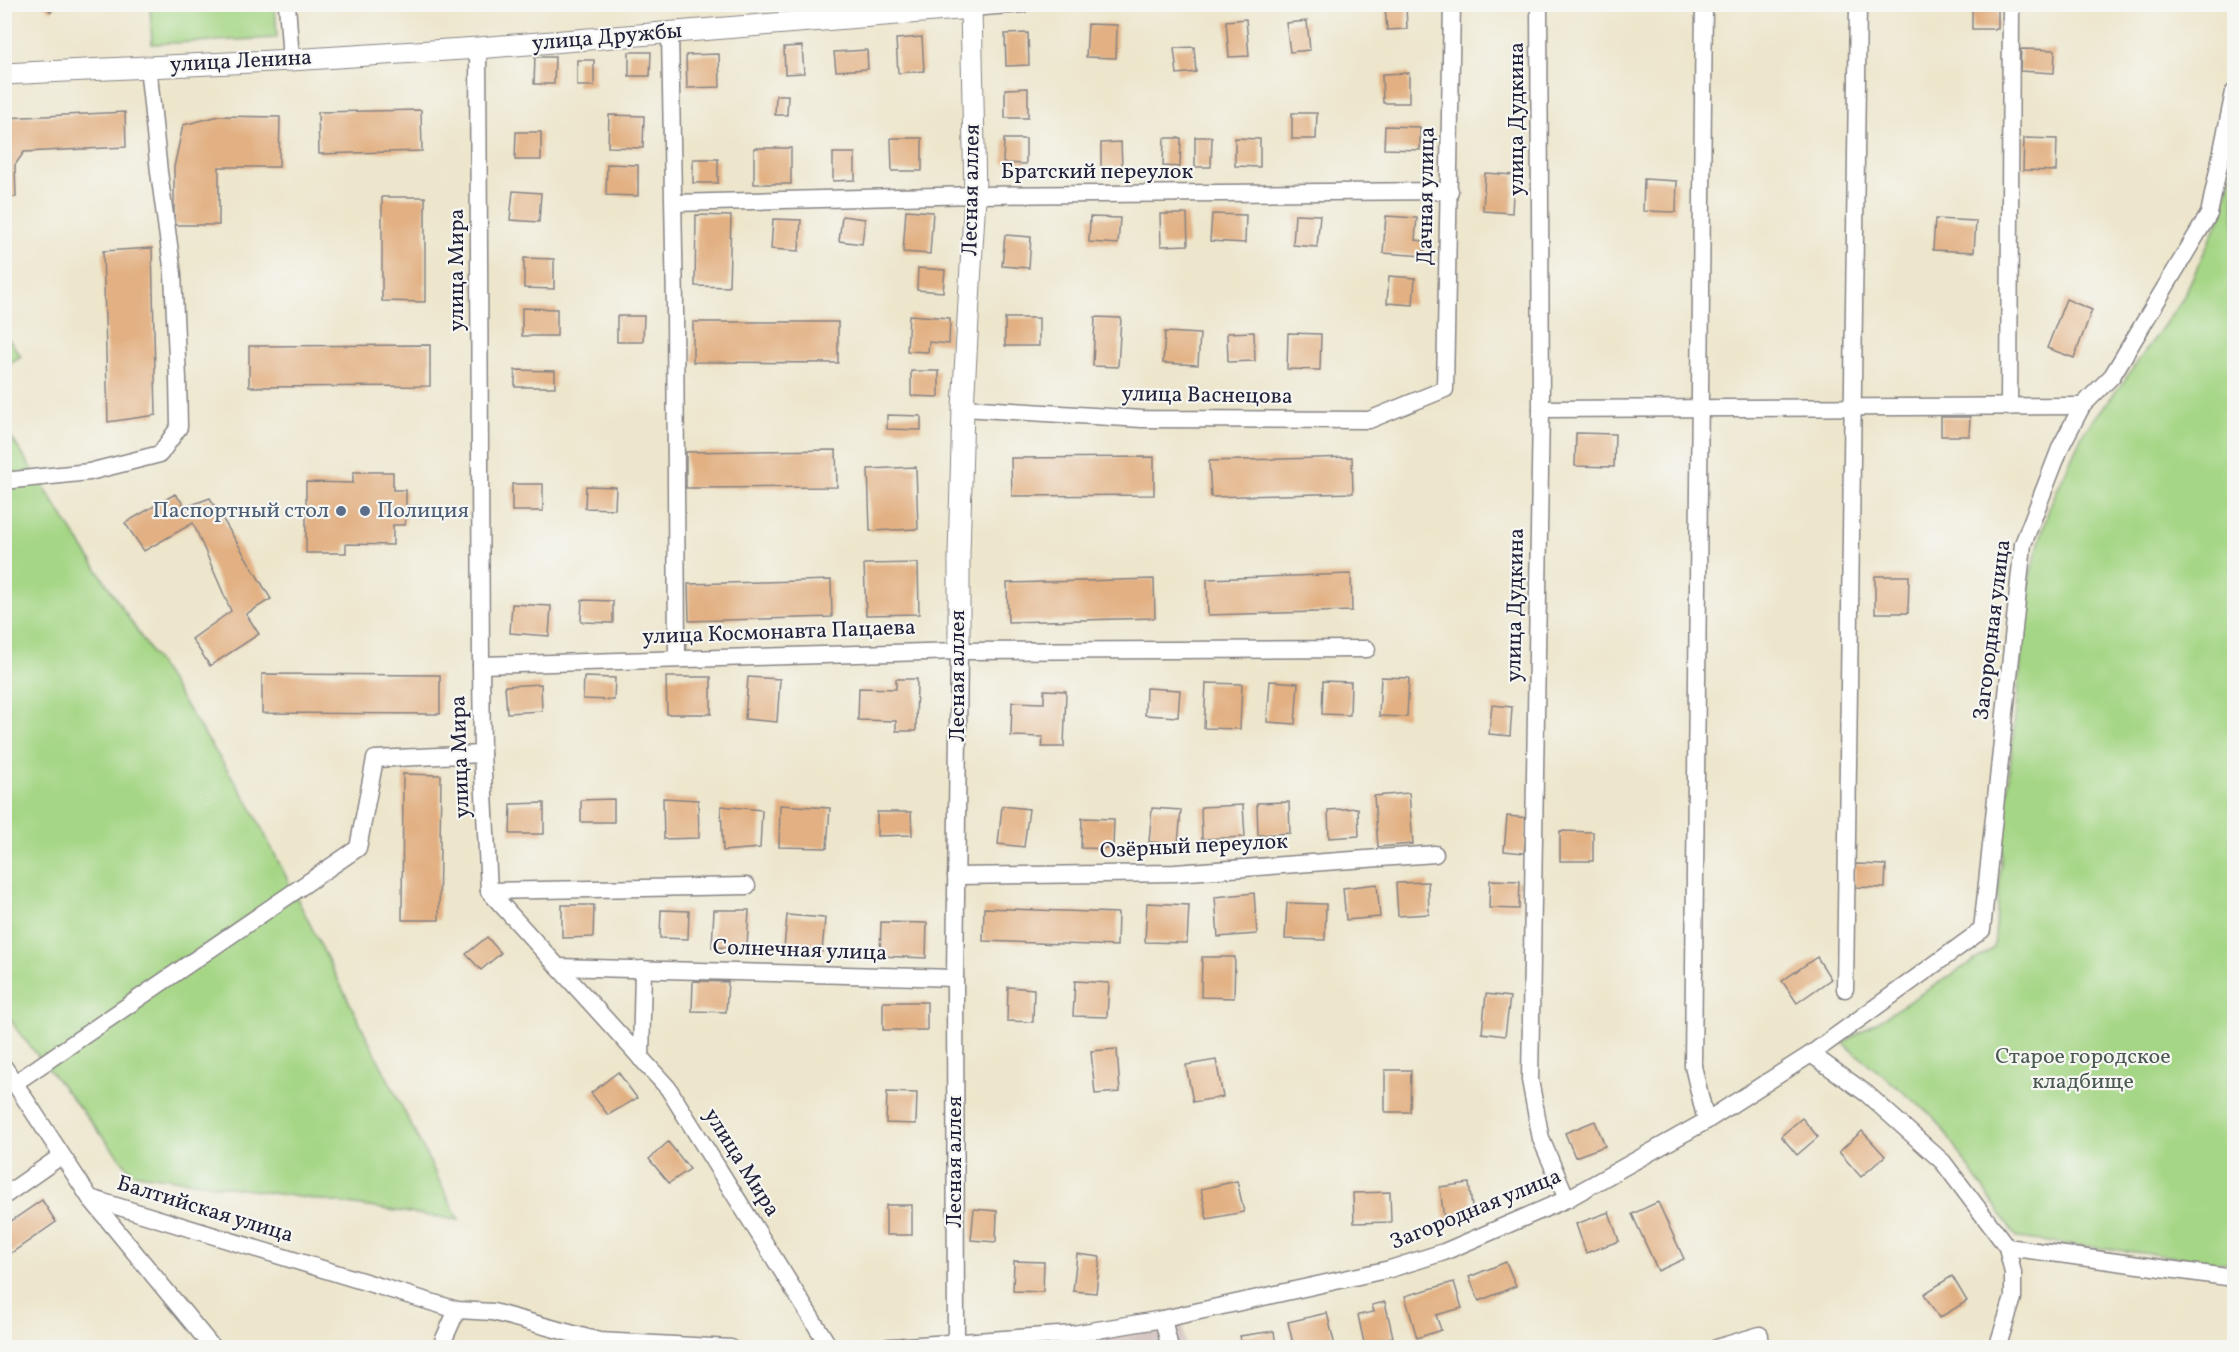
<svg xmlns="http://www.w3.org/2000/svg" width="2239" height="1352" viewBox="0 0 2239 1352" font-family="Vollkorn,serif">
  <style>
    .industrial { fill: #d1c0bd }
    .green { fill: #a5d685; stroke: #647c60; stroke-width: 1.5 }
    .building { fill: #e2b082 }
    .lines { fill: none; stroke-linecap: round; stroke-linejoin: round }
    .minor-casing { stroke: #888484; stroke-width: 19 }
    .tertiary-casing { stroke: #888484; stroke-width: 23 }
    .minor { stroke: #fff; stroke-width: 16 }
    .tertiary { stroke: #fff; stroke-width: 21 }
    .service-dot { fill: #5c6f8a; stroke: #f6f6f2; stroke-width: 2 }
    .labels { text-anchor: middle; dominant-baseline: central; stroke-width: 4.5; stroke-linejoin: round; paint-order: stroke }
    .street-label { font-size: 22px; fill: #22223b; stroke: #f6f6f2 }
    .service-label { font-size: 22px; fill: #4e5e75; stroke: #f6f6f2; text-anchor: end }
    .park-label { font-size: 22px; fill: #495851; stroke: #f6f6f2 }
  </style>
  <rect width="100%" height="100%" fill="#f6f6f2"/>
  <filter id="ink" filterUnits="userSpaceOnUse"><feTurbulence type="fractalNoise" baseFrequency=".0167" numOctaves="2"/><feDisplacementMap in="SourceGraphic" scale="12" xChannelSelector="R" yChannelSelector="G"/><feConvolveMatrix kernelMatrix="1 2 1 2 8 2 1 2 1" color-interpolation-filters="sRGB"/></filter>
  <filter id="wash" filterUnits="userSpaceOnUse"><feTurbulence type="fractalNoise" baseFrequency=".008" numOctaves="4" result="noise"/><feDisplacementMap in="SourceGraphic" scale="24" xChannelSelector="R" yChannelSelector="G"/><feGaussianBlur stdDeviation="1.35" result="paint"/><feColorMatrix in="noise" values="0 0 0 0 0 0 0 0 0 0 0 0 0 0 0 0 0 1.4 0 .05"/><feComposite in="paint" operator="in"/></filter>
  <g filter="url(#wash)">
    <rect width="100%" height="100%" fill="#ede6cc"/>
    <!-- industrial -->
    <path class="industrial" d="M1183,1323L1185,1347L1025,1348L1134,1334Z"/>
    <!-- green -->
    <g class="green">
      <path d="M150,5H275L277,38L152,44Z"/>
      <path d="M2234,164V1264L2017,1238L1935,1118L1843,1043L1994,948L2005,814L2030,575L2049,508L2083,433L2121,385L2182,300L2221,216Z"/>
      <path d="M5,334L21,356L5,366Z"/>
      <path d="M4,426L249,803L459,1220L132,1173L17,1030L5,1009Z"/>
    </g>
    <g id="blocks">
      <!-- building -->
      <g class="building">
        <path d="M41,4H57L51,12Z"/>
        <rect x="1972" y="4" width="26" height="25"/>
        <path d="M1406,5L1407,29L1387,30L1385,7Z"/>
        <path d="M1246,19L1249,56L1229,57L1226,21Z"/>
        <path d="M1307,21L1310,50L1290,52L1286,23Z"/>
        <path d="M1088,24L1117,25L1116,58L1086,57Z"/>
        <path d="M1028,33L1029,65L1006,66L1005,34Z"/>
        <path d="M922,37L924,71L898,73L896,39Z"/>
        <path d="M802,46L804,73L785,74L784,47Z"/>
        <path d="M1194,47L1196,72L1177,74L1174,48Z"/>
        <path d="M2021,49L2055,50L2054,73L2020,71Z"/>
        <path d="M867,50L868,69L836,71L834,52Z"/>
        <path d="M629,52H651L650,76H629Z"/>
        <path d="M719,54L720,87L687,88L686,55Z"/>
        <path d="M535,57H555L554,84H534Z"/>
        <rect x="577" y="60" width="17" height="26"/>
        <path d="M1409,73V103H1383L1382,74Z"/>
        <path d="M1028,88V118H1005V89Z"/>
        <path d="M776,95H788L787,115H775Z"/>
        <path d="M421,110L422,151L319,154L318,112Z"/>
        <path d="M125,112L126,147L24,152L15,165L16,197H4V118Z"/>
        <path d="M1292,113H1317L1316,139H1292Z"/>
        <path d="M609,115L644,116L643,148L608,147Z"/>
        <path d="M219,116L280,117L279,167H219V225H174V167L183,125Z"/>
        <path d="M1385,126L1420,127V150L1384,149Z"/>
        <path d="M516,132H541V160H515Z"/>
        <path d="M1195,137H1212L1211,167H1195Z"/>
        <path d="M891,138H922V171H892Z"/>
        <path d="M1164,138H1181L1180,167L1163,166Z"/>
        <path d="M1235,138L1260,139V167L1235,166Z"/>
        <path d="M2024,138L2057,139L2056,171L2023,170Z"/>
        <path d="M1004,139H1026V164L1003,163Z"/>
        <path d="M1121,142L1122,167H1101V143Z"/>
        <rect x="754" y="148" width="37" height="36"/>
        <path d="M833,153H855V180L833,181Z"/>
        <rect x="693" y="159" width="25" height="24"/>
        <path d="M607,164L638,165V196L606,195Z"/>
        <path d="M1485,173L1514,175L1512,213L1483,211Z"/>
        <path d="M1644,179L1677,181L1676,212L1643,211Z"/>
        <path d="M513,191L541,193L539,222L510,220Z"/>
        <path d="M382,197H425V302L382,301Z"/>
        <path d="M906,210L933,212L930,254L903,252Z"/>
        <path d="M1160,214H1187L1188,245L1161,246Z"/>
        <path d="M1212,214L1246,215L1245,243L1210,241Z"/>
        <path d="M1295,214L1320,215L1317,247L1293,245Z"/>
        <path d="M696,215L731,216L729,287L695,286Z"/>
        <path d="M842,216L865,219L862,244L839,241Z"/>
        <path d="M1386,216L1417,218L1415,240L1425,241L1424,256L1383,253Z"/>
        <path d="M1090,217L1120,218L1118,244L1089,242Z"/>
        <path d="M773,219L801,220L799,251L771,249Z"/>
        <path d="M1935,219L1976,221L1974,252L1933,250Z"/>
        <path d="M1005,235L1031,237L1029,268L1002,266Z"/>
        <path d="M152,248L156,415L108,422L103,251Z"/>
        <path d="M524,258L554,259V289L524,288Z"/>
        <path d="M918,268L945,270L943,292L917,290Z"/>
        <path d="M1389,276L1415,278L1413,305L1387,303Z"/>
        <path d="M2066,299L2092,310L2074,358L2047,348Z"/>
        <path d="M522,308L557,309V336H522Z"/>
        <path d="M909,315L950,318L949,344L929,342L928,352L907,351Z"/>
        <path d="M617,316H644L643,342H617Z"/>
        <path d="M1095,317L1121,318L1118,367L1093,366Z"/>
        <rect x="1005" y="318" width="34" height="28"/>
        <path d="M693,322H838V363L693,362Z"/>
        <path d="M1165,332L1200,334L1198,365L1163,363Z"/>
        <path d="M1254,332L1255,361L1228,362L1227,333Z"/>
        <path d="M1288,333L1321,334L1320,370L1287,369Z"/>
        <path d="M430,345V386L249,387V346Z"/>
        <path d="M515,370L555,371V387H515Z"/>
        <path d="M911,371H939V397L911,396Z"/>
        <path d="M887,415L921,416V430L887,429Z"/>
        <path d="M1941,417H1970L1969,436H1941Z"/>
        <path d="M1576,433L1615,434L1614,467L1575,466Z"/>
        <path d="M836,450L837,487L686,488V452Z"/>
        <path d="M1154,457V495L1012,496L1011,458Z"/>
        <path d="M1352,457L1353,493L1211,497L1209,461Z"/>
        <path d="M916,467L918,529L870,531L868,469Z"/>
        <path d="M353,472H393V490H406V506H424V517H406L405,525H393V545L346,544V553H306V482L353,483Z"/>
        <rect x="512" y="484" width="31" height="27"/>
        <path d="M586,486L616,487L615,509L585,508Z"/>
        <path d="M175,494L186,507L210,498L271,599L246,614L259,634L210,666L192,639L231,611L193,523L144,551L125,523Z"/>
        <path d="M918,563L919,614L866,615L864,564Z"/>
        <path d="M1351,574L1352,611L1208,615L1207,579Z"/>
        <path d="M1875,576H1909L1908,613H1875Z"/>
        <path d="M1154,579L1155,618L1008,622L1007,583Z"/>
        <path d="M831,580L832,617L689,621L688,584Z"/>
        <path d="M582,600L613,601V623L581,622Z"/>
        <path d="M512,604L551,606L549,636L510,633Z"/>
        <path d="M262,674L440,675V714L262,713Z"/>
        <path d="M584,677L615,678L614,700L583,699Z"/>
        <path d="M666,677H711V714H667Z"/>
        <path d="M748,677L780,679L777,722L745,719Z"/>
        <path d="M1381,677L1409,678L1407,717L1379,716Z"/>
        <path d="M896,679H917L916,731H896V721L858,720L859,688L896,689Z"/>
        <path d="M1270,681L1298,683L1295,724L1267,722Z"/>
        <path d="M1323,681L1351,682L1350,715L1322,714Z"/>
        <path d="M1206,683L1242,684L1240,729L1204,728Z"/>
        <path d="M541,684L542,711L507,713L505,686Z"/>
        <path d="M1146,688L1180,690L1178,717L1145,715Z"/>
        <path d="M1044,690L1066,691L1064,747H1042L1043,737L1011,736L1012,702L1044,703Z"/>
        <path d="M1492,705L1512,707L1510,736L1489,734Z"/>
        <path d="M403,774L441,775L439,920H402Z"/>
        <path d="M1409,793L1413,844L1378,847L1374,796Z"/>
        <path d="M663,798L698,800L699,838L664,839Z"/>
        <path d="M614,799V822H581V800Z"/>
        <path d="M1289,802L1290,833L1258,835L1257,803Z"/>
        <path d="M544,803V834H510L511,804Z"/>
        <path d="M780,805L830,808L827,848L779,847Z"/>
        <path d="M1243,805L1245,837L1202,839L1201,807Z"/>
        <path d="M721,806L762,810L760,848L723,851Z"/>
        <path d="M1002,806L1029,809L1024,847L998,844Z"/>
        <path d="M1152,808L1181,810L1178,844L1149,842Z"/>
        <path d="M1358,808L1359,836L1329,838L1328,810Z"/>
        <path d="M877,812H911L912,835L877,836Z"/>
        <path d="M1507,816L1528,818L1524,853L1504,851Z"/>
        <path d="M1082,818L1114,819L1113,849L1081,848Z"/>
        <path d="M1560,831L1593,832V861H1560Z"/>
        <path d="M1855,864L1886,865L1885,888L1854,887Z"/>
        <path d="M1490,880L1520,881L1519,909L1489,908Z"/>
        <path d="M1428,882L1429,914L1398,916L1396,883Z"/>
        <path d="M1377,884L1380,917L1346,920L1343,888Z"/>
        <path d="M1254,893L1257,934L1218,937L1215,897Z"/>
        <path d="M1147,903L1189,905L1187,943L1145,942Z"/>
        <path d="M1287,903L1326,904L1325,940L1285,939Z"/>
        <path d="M562,905H594L593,937L562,938Z"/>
        <path d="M984,908L1118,913L1117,946L983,941Z"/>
        <path d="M661,910L689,911L688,939L660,938Z"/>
        <path d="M714,910H749L747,948L712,947Z"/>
        <path d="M787,915L825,918L822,952L784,949Z"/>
        <path d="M881,922L927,923L926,958L880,956Z"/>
        <path d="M487,937L501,953L481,970L466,954Z"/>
        <path d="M1202,957H1235L1234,998L1201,997Z"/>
        <path d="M1817,957L1831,979L1797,1003L1782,981Z"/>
        <path d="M693,981L728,982L726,1012L692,1011Z"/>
        <path d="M1075,981L1109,983L1107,1017L1073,1016Z"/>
        <path d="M1008,987L1034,989L1033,1022L1007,1021Z"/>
        <path d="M1486,994L1510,997L1505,1036L1482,1033Z"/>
        <rect x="883" y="1002" width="44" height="28"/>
        <path d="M1117,1049L1120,1092L1095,1094L1091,1051Z"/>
        <path d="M1216,1060L1223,1097L1193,1102L1186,1065Z"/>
        <path d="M1385,1070H1411L1410,1112H1385Z"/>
        <path d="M618,1072L637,1098L608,1115L591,1093Z"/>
        <path d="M887,1092L917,1093L916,1124L886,1123Z"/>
        <path d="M1802,1118L1818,1137L1797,1155L1781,1136Z"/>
        <path d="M1595,1121L1605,1146L1575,1157L1565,1133Z"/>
        <path d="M1862,1131L1885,1156L1861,1177L1839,1152Z"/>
        <path d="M668,1142L690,1169L669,1183L649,1159Z"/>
        <path d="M1237,1181L1244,1212L1207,1219L1201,1189Z"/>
        <path d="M1469,1183L1473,1215L1444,1219L1440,1187Z"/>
        <path d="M1390,1192L1391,1222L1354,1223L1353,1193Z"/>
        <path d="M42,1200L56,1222L4,1258V1226Z"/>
        <path d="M1658,1202L1684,1259L1658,1271L1632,1214Z"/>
        <rect x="886" y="1205" width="26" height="30"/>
        <path d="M974,1209L997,1211L996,1242L971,1240Z"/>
        <path d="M1609,1212L1619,1241L1586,1253L1576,1224Z"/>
        <path d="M1077,1254L1100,1257L1096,1293L1073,1291Z"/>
        <path d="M1014,1261L1044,1262L1043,1292L1013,1291Z"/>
        <path d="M1506,1262L1516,1286L1479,1301L1469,1277Z"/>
        <path d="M1952,1276L1967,1301L1939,1318L1924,1294Z"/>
        <path d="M1454,1282L1462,1308L1436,1315L1441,1330L1417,1338L1405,1296Z"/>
        <path d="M1385,1302L1393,1337L1364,1343L1358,1315L1374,1312L1372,1305Z"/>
        <path d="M1327,1313L1335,1346L1294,1348L1288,1322Z"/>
        <path d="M1274,1331L1276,1348H1242L1240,1336Z"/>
      </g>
    </g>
  </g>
  <g filter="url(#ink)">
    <use href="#blocks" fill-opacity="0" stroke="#888484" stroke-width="1.5"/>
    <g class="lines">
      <!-- minor casing -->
      <g class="minor-casing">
        <g id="minor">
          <path d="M287,4L291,60"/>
          <path d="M1539,4L1541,409L1530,1080L1541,1139L1567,1199"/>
          <path d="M1704,4L1693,1066L1706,1121"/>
          <path d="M971,8L1022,4"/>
          <path d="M670,32L675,307L677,658"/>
          <path d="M478,48L481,665L482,754L489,891L668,1088L830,1348"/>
          <path d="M674,203L975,195L1450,191"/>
          <path d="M2009,407L2011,4"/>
          <path d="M963,408L1142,419L1369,420L1445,389L1452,4"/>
          <path d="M1541,409L2082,406"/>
          <path d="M4,481L89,472L160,454L179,427L178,379L173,274L159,172L148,66"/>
          <path d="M481,665L959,651L1367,649"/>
          <path d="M956,876L1175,873L1435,854"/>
          <path d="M489,891L747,886"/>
          <path d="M558,967L955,978"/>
          <path d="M1845,989L1858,4"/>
          <path d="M1811,1054L1867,1094L1943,1162L2007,1247L2013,1273V1298L1997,1348"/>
          <path d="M641,1059L643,969"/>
          <path d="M4,1067L90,1198L457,1310L493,1312L599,1341L731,1348"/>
          <path d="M15,1083L358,848L375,759L482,754"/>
          <path d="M4,1196L61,1156"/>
          <path d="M90,1198L213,1348"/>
          <path d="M2007,1247L2234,1278"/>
          <path d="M1163,1319L1170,1348"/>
          <path d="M956,1343L955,978L959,651"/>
          <path d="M440,1348L457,1310"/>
          <path d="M878,1348L1073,1334L1163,1319L1390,1269L1444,1252L1567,1199L1706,1121L1811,1054L1982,930L2023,544L2061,446L2082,406L2112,376L2209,214L2234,92"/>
          <path d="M1716,1348L1760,1335"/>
        </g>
      </g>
      <!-- tertiary casing -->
      <g class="tertiary-casing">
        <path id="tertiary" d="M4,74L291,60L478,48L971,8L975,195L963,408L959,555V651"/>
      </g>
      <!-- minor -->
      <use href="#minor" class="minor"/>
      <!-- tertiary -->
      <use href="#tertiary" class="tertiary"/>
    </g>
  </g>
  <!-- markers -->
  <g class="service-dot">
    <circle cx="341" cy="511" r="6"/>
    <circle cx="365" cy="511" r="6"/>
  </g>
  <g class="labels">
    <!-- street labels -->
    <g class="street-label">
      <text transform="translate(607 38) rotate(-5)">улица Дружбы</text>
      <text transform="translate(241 62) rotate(-3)">улица Ленина</text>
      <text transform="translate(1517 119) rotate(-90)">улица Дудкина</text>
      <text x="1097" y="172">Братский переулок</text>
      <text transform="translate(972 190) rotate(-89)">Лесная аллея</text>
      <text transform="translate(1427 196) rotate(-89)">Дачная улица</text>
      <text transform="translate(457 270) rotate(-90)">улица Мира</text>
      <text transform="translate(1207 396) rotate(1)">улица Васнецова</text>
      <text transform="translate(1516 605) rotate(-89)">улица Дудкина</text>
      <text transform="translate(1993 630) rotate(-83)">Загородная улица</text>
      <text transform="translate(779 633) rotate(-2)">улица Космонавта Пацаева</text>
      <text transform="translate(958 676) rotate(-90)">Лесная аллея</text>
      <text transform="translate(461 757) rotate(-92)">улица Мира</text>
      <text transform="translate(1194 847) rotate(-3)">Озёрный переулок</text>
      <text transform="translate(800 951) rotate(2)">Солнечная улица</text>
      <text transform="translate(955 1162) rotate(-90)">Лесная аллея</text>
      <text transform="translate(741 1163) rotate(58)">улица Мира</text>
      <text transform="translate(205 1210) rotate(17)">Балтийская улица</text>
      <text transform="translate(1476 1210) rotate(-22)">Загородная улица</text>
    </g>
    <!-- service labels -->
    <g class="service-label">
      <text x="329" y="511">Паспортный стол</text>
      <text x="377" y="511" text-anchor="start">Полиция</text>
    </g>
    <!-- park labels -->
    <g class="park-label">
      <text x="2083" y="1057">Старое городское<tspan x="2083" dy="25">кладбище</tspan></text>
    </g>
  </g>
  <!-- margin -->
  <rect width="2239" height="1352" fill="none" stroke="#f6f6f2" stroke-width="24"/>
</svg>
